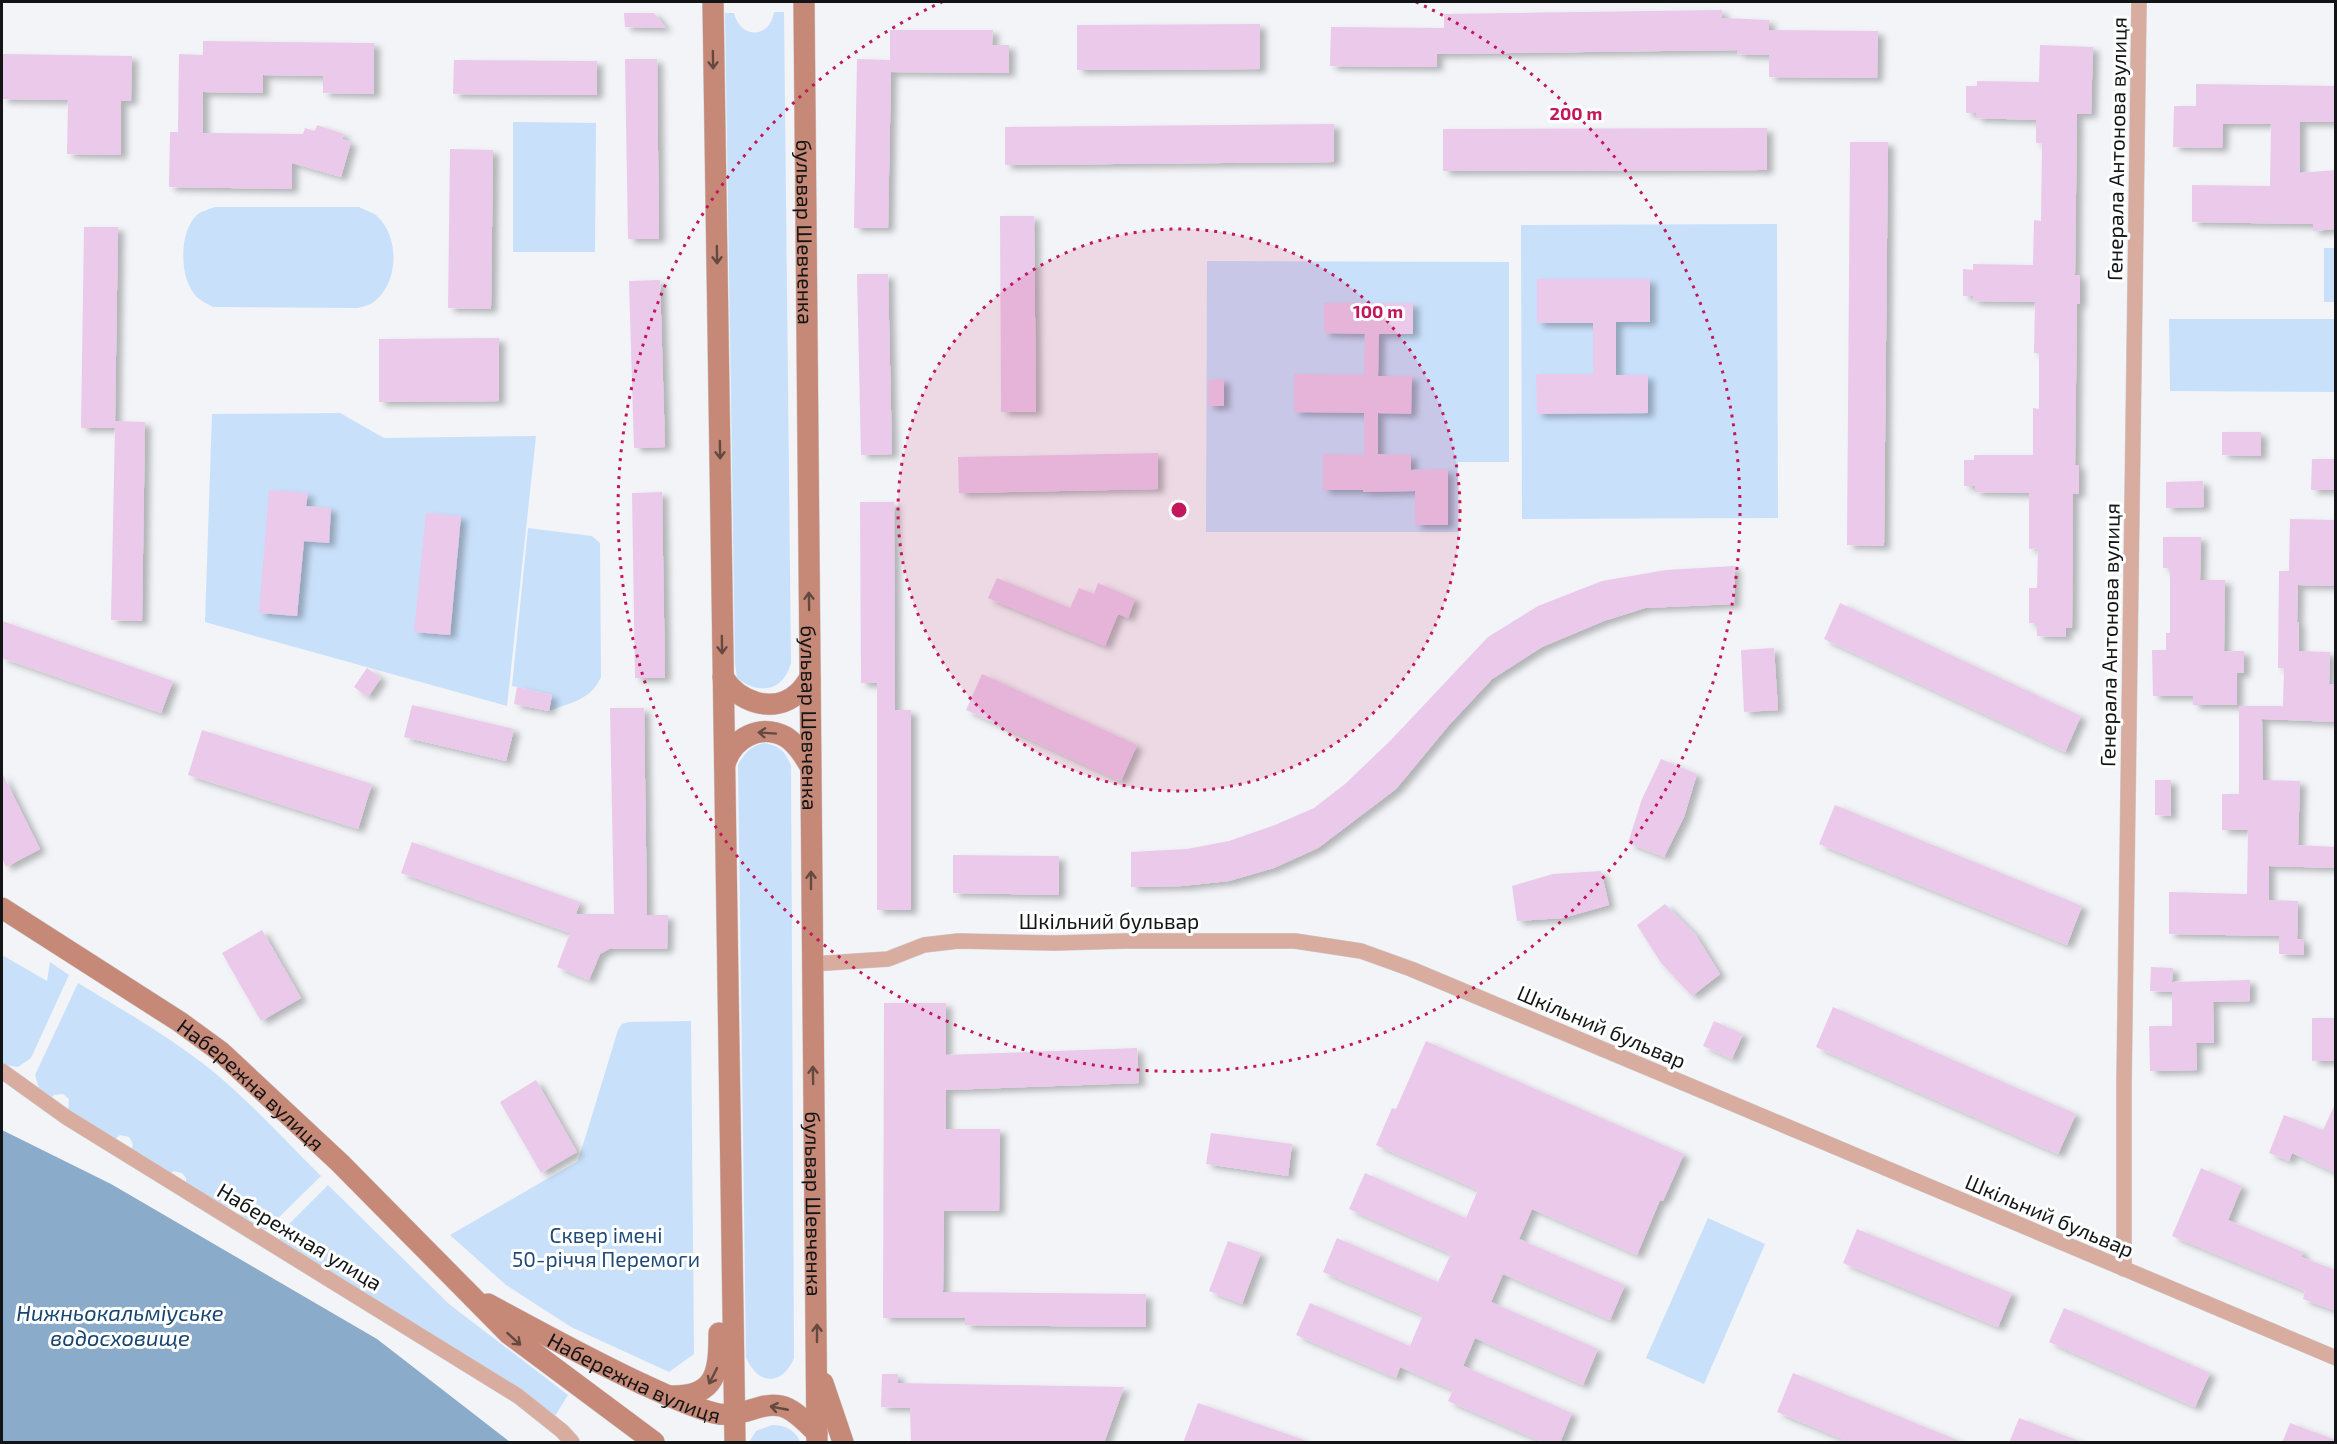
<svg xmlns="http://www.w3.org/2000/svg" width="2337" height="1444" viewBox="0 0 2337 1444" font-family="'Exo 2',sans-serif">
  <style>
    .green { fill: #c9e0fb }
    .water { fill: #8babcb }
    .building { fill: #ebc9eb; filter: url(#shadow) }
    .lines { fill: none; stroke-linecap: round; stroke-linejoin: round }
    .street-casing { stroke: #ced0d3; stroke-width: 16 }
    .secondary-casing { stroke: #ced0d3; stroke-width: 22 }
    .street { stroke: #d8ada0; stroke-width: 15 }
    .secondary { stroke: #c78977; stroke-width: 21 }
    .oneway { stroke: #644941 }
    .ring { fill: none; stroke: #c2185b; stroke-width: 3; stroke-dasharray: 3 6 }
    .labels { text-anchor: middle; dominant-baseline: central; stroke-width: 6; stroke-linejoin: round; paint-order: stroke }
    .street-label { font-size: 21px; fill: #131415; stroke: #fff }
    .park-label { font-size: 21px; fill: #1f4a77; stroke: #fff }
    .water-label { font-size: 22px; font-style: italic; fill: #164570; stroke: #fff }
    .centre { fill: #c2185b; stroke: #fff; stroke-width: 3 }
    .ring-label { font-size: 18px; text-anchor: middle; font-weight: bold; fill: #c2185b; stroke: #fff; stroke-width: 6; stroke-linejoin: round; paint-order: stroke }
  </style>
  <defs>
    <filter id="shadow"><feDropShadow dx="6" dy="4" stdDeviation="3" flood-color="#0004"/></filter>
  </defs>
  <rect width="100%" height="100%" fill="#f2f4f7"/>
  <!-- green -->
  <g class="green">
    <path d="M774,12H784L791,663C783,692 759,695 737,678L735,663L725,13H734C740,39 770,39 774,12Z"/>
    <path d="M513,122L596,123L595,252H513Z"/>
    <path d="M215,207H359C364,210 372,212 376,215C400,236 399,282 375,301C370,305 364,306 358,308L213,307C208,304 201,301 197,297C179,281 178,230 198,214C202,211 210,209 215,207Z"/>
    <path d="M1777,224L1778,518L1522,519L1521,225Z"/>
    <rect x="2324" y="248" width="11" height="54"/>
    <path d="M1207,261L1509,262V462H1458V532H1206Z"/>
    <path d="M2169,319H2335V392L2170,391Z"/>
    <path d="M340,413L384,438L536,436L507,706L205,622L212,414Z"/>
    <path d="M528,528L592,536L600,543L601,677C591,700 570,703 549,711L552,695L512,686Z"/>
    <path d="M764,743C780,746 785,751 791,766L794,1358C782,1387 757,1385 746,1357L738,765C745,752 751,746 764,743Z"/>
    <path d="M2,955L47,981L50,962L69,975L31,1058L18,1067L6,1065L2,1062Z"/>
    <path d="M78,983C121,1009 165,1034 205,1065C247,1098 283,1139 321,1176L267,1229L262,1230L241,1217L236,1208L225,1207L186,1185V1178L182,1173L174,1171L168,1175L131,1151L133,1144L129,1137L120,1135L114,1140L68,1110L69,1099L63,1094L54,1095L51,1098L39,1088L35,1075Z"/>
    <path d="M691,1021L694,1354L669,1372L571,1327L506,1285L450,1235L578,1161L618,1030L622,1024L629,1022Z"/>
    <path d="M328,1185L449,1304L568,1395L555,1416L279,1240L284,1229Z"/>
    <path d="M1708,1218L1765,1244L1704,1384L1646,1358Z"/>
    <path d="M772,1425C785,1425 795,1430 800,1442H749L756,1431Z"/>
  </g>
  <!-- water -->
  <path class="water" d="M2,1130L111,1184L377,1339L510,1442H2Z"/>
  <!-- building -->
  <g class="building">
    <path d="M1722,10V18L1769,20V30L1878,31L1877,78L1769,77V55L1737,54L1738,50L1437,54V67L1330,66L1331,27L1444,28V14Z"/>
    <path d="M624,13H654L666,28L625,27Z"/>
    <path d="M1260,24V69L1077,70V25Z"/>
    <path d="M890,30H993L992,45H1009V73L891,72L888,228H854L857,59L890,60Z"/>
    <path d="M203,41L374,43V94L323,93V76L263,75V93L203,92V133L303,134L305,128L315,131L317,125L344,134L342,139L351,142L341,177L292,163V189L169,187L170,132H178L179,54L203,55Z"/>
    <path d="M2040,45L2093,47L2091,114H2077L2075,275H2080V304H2077L2075,465H2079V494H2073L2072,628H2066V637L2037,636V623H2029V588H2037L2038,548L2029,549V493L1975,492V486H1964V460H1974V455H2033V408L2039,409V353H2034L2035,302L1973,301V296H1963V269L1973,270V264L2033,265L2034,220L2041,221L2042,143H2036V120L1976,118V113H1966V86H1977V81L2039,82Z"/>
    <path d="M2,54L132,56L131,101H121V155L67,154L68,100L2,99Z"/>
    <path d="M625,59H657L659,239H628Z"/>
    <path d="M454,60L597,61V95L453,94Z"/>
    <path d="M2196,84L2336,86V122H2300V173L2336,170V229L2313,231V224L2192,222V185L2270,186L2271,124H2223L2222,148L2173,147L2174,106H2196Z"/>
    <path d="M1334,124V162L1005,165V127Z"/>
    <path d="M1767,128V170L1443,171V129Z"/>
    <path d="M1850,142H1888L1884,546L1847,545Z"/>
    <path d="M450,149L493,150L491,309L448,308Z"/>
    <path d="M1000,216H1034L1036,412H1001Z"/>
    <path d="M84,227H118L115,421L145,422L142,621L111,620L115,428H81Z"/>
    <path d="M857,274H888L892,454L861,455Z"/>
    <path d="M1537,279H1650V322H1616V375H1648V413L1537,414L1536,374H1593V323H1537Z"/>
    <path d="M660,280L665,447L634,448L629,281Z"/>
    <path d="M1324,303H1413V334H1379L1378,376H1412L1411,414L1378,413V454L1411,455V470L1448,469V525H1415V491L1363,492V490H1323V454L1364,455V413L1294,412V374L1364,375L1365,334L1324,333Z"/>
    <path d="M499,338V401L379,402V339Z"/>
    <path d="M1224,379V406H1208V380Z"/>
    <path d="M2222,432H2261V456L2222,455Z"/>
    <path d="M1158,453V489L959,493L958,457Z"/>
    <path d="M2312,459H2336V490H2311Z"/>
    <path d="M2203,481L2204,507L2166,508V482Z"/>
    <path d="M269,490L308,493L306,506L331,508L329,543L304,541L297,616L259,613Z"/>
    <path d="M662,492L665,678H635L632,493Z"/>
    <path d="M860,502H894L895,710H911V910H877V683H861Z"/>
    <path d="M426,513L461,516L450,635L414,632Z"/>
    <path d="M2290,519L2336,520V586L2298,585L2297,622H2299V651L2330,652L2329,684H2336V722L2262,719L2263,780L2300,781L2298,845L2336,847V868L2269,866V900L2298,901L2297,939H2304V955L2279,954V936L2169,934V892L2247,894L2248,830H2222V794H2239V706H2283L2284,668H2278L2279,571H2289Z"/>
    <path d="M2163,537H2201L2200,580H2225L2224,651H2244V673H2237V705H2193V696H2153L2152,650H2166V633H2170V568H2163Z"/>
    <path d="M1735,566L1734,604L1645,608L1604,621L1542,647L1492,679L1449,725L1396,789L1318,848L1274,868L1229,881L1182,886L1131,887V852L1187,849L1229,841L1275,825L1314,808L1345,784L1390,741L1488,637L1538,606L1602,581L1666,570Z"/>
    <path d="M997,578L1070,608L1079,588L1094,594L1098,583L1135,599L1128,618L1118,614L1105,646L988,598Z"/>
    <path d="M1840,603L2081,716L2065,752L1824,639Z"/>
    <path d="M2,621L173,681L161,713L2,658Z"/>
    <path d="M1774,648L1778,710L1744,712L1741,650Z"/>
    <path d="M367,668L381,678L368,697L354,687Z"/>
    <path d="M982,674L1137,745L1121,781L966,710Z"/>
    <path d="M517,687L552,695L549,711L514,704Z"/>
    <path d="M412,705L514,729L506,761L404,737Z"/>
    <path d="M610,708H644L647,915H668L667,949H609L600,954L589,980L557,967L570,933L401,873L412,842L580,902L576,914H614Z"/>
    <path d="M202,730L372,784L358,829L188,775Z"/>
    <path d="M1661,759L1697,774L1684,817L1664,857L1628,843L1642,799Z"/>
    <path d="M2,773L40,849L6,867L2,858Z"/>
    <path d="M2155,780H2171V816L2155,815Z"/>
    <path d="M1835,805L2082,906L2067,945L1819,844Z"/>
    <path d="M953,855L1059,856V895L953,893Z"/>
    <path d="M1601,871L1609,905L1563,918L1517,921L1512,886L1553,874Z"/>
    <path d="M1665,904L1695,934L1720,974L1692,996L1661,963L1637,925Z"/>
    <path d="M262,930L301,998L261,1021L222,953Z"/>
    <path d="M2151,967L2173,968L2172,982L2250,980V1001L2213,1002L2214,1043H2196L2197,1070L2150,1071L2149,1026H2172V992L2150,991Z"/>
    <path d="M884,1003H946V1055L1137,1048L1139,1083L946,1090V1129H1000L999,1211H944L943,1292L1146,1294V1327L965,1325V1318H883Z"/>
    <path d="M1833,1007L2076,1114L2058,1154L1816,1047Z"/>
    <rect x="2312" y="1018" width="24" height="43"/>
    <path d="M1714,1021L1743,1034L1732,1059L1703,1046Z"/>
    <path d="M1426,1041L1684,1154L1663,1201L1660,1200L1637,1255L1532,1209L1519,1239L1625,1285L1610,1320L1503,1274L1491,1302L1598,1349L1583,1385L1475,1338L1463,1366L1572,1413L1560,1443H1545L1448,1401L1453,1390L1400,1367L1396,1378L1296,1335L1310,1303L1410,1346L1423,1315L1323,1272L1337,1238L1438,1282L1451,1254L1349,1209L1365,1173L1466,1218L1478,1190L1376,1145L1392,1108L1396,1109Z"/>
    <path d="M536,1080L577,1152L541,1173L500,1102Z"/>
    <path d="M2336,1102V1173L2292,1153L2289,1161L2269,1153L2284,1115L2323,1130Z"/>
    <path d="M1211,1133L1292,1144L1288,1176L1206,1164Z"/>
    <path d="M2201,1168L2242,1186L2228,1220L2303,1252L2301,1257L2336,1270V1311L2303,1299L2305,1291L2172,1236Z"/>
    <path d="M1857,1229L2012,1293L1998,1327L1843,1263Z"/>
    <path d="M1228,1241L1261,1253L1242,1304L1209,1291Z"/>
    <path d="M2064,1308L2210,1373L2195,1407L2049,1342Z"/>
    <path d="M1793,1373L1962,1442V1443H1852L1777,1412Z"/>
    <path d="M882,1374H898V1383L1124,1387L1104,1443H911L910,1408L881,1407Z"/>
    <path d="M1198,1403L1304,1440L1303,1443H1183Z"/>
    <path d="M2019,1418L2079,1441V1443H2009Z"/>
    <path d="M2290,1423L2336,1440V1443H2282Z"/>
  </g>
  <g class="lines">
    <!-- street casing -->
    <g class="street-casing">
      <g id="street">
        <path d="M812,964L888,959L924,945L958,941L1055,943L1125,941H1295L1361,951L1411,969C1720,1097 2027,1229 2336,1358"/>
        <path d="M2,1071L66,1117L518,1396L562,1431L572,1442"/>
        <path d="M2124,1269V1084L2139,2"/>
      </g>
    </g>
    <!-- secondary casing -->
    <g class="secondary-casing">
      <g id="secondary">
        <path d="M713,2L735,1442"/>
        <path id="s1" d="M804,2L817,1442"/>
        <path d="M723,677C738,702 774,715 798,693C803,689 806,683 810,678"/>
        <path d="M725,764C733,738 760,723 786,737C797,744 804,756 810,766"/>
        <path id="s2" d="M2,908L180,1022L221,1052L340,1163L509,1334L654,1442"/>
        <path id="s3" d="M488,1304C538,1331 587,1358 638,1382C662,1393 688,1406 714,1413C742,1420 759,1401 781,1406C795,1409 807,1424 817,1433"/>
        <path d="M823,1383L843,1442"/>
        <path d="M671,1396C717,1397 719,1371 719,1333"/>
      </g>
    </g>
    <!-- street -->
    <use href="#street" class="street"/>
    <!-- secondary -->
    <use href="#secondary" class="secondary"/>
  </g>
  <!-- one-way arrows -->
  <defs><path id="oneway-shaft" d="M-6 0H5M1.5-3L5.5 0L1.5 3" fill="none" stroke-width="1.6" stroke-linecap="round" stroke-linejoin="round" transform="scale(1.5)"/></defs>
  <g class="oneway">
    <use href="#oneway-shaft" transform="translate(713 60) rotate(89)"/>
    <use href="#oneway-shaft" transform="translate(717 255) rotate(89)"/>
    <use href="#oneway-shaft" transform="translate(720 450) rotate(89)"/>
    <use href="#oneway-shaft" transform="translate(809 601) rotate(-91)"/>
    <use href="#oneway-shaft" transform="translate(722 645) rotate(89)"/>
    <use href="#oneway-shaft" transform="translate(767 733) rotate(-176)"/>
    <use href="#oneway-shaft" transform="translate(811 880) rotate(-90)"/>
    <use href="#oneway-shaft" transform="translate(813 1075) rotate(-91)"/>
    <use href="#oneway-shaft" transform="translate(817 1333) rotate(-90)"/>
    <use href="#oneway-shaft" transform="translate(514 1339) rotate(42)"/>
    <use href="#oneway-shaft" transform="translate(713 1376) rotate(117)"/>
    <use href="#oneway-shaft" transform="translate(779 1408) rotate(-169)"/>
  </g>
  <!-- distance rings -->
  <circle cx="1179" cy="510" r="281" fill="#c2185b" fill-opacity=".12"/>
  <g class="ring">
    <circle cx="1179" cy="510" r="281"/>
    <path d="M1416 2A561 561 0 1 1 942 2"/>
  </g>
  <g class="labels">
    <!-- street labels -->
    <g class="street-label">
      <text transform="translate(2116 149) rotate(-89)">Генерала Антонова вулиця</text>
      <text stroke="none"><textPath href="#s1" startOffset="230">бульвар Шевченка</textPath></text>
      <text transform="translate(2109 635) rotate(-89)">Генерала Антонова вулиця</text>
      <text stroke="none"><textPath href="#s1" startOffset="716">бульвар Шевченка</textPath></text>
      <text x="1109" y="920">Шкільний бульвар</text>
      <text transform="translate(1602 1026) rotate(23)">Шкільний бульвар</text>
      <text stroke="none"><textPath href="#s2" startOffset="306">Набережна вулиця</textPath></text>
      <text stroke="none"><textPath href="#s1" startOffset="1202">бульвар Шевченка</textPath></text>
      <text transform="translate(2050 1215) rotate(23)">Шкільний бульвар</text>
      <text transform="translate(300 1236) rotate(31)">Набережная улица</text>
      <text stroke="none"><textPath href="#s3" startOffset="164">Набережна вулиця</textPath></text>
    </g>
    <!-- park labels -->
    <g class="park-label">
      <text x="606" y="1234">Сквер імені<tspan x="606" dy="24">50-річчя Перемоги</tspan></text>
    </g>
    <!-- water labels -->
    <g class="water-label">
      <text x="120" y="1312">Нижньокальміуське<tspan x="120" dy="25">водосховище</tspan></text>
    </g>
  </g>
  <circle cx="1179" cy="510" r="9" class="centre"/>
  <g class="ring-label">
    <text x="1576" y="120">200 m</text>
    <text x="1378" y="318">100 m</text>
  </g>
  <!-- border -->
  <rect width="2337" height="1444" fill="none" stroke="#131415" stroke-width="6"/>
</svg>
